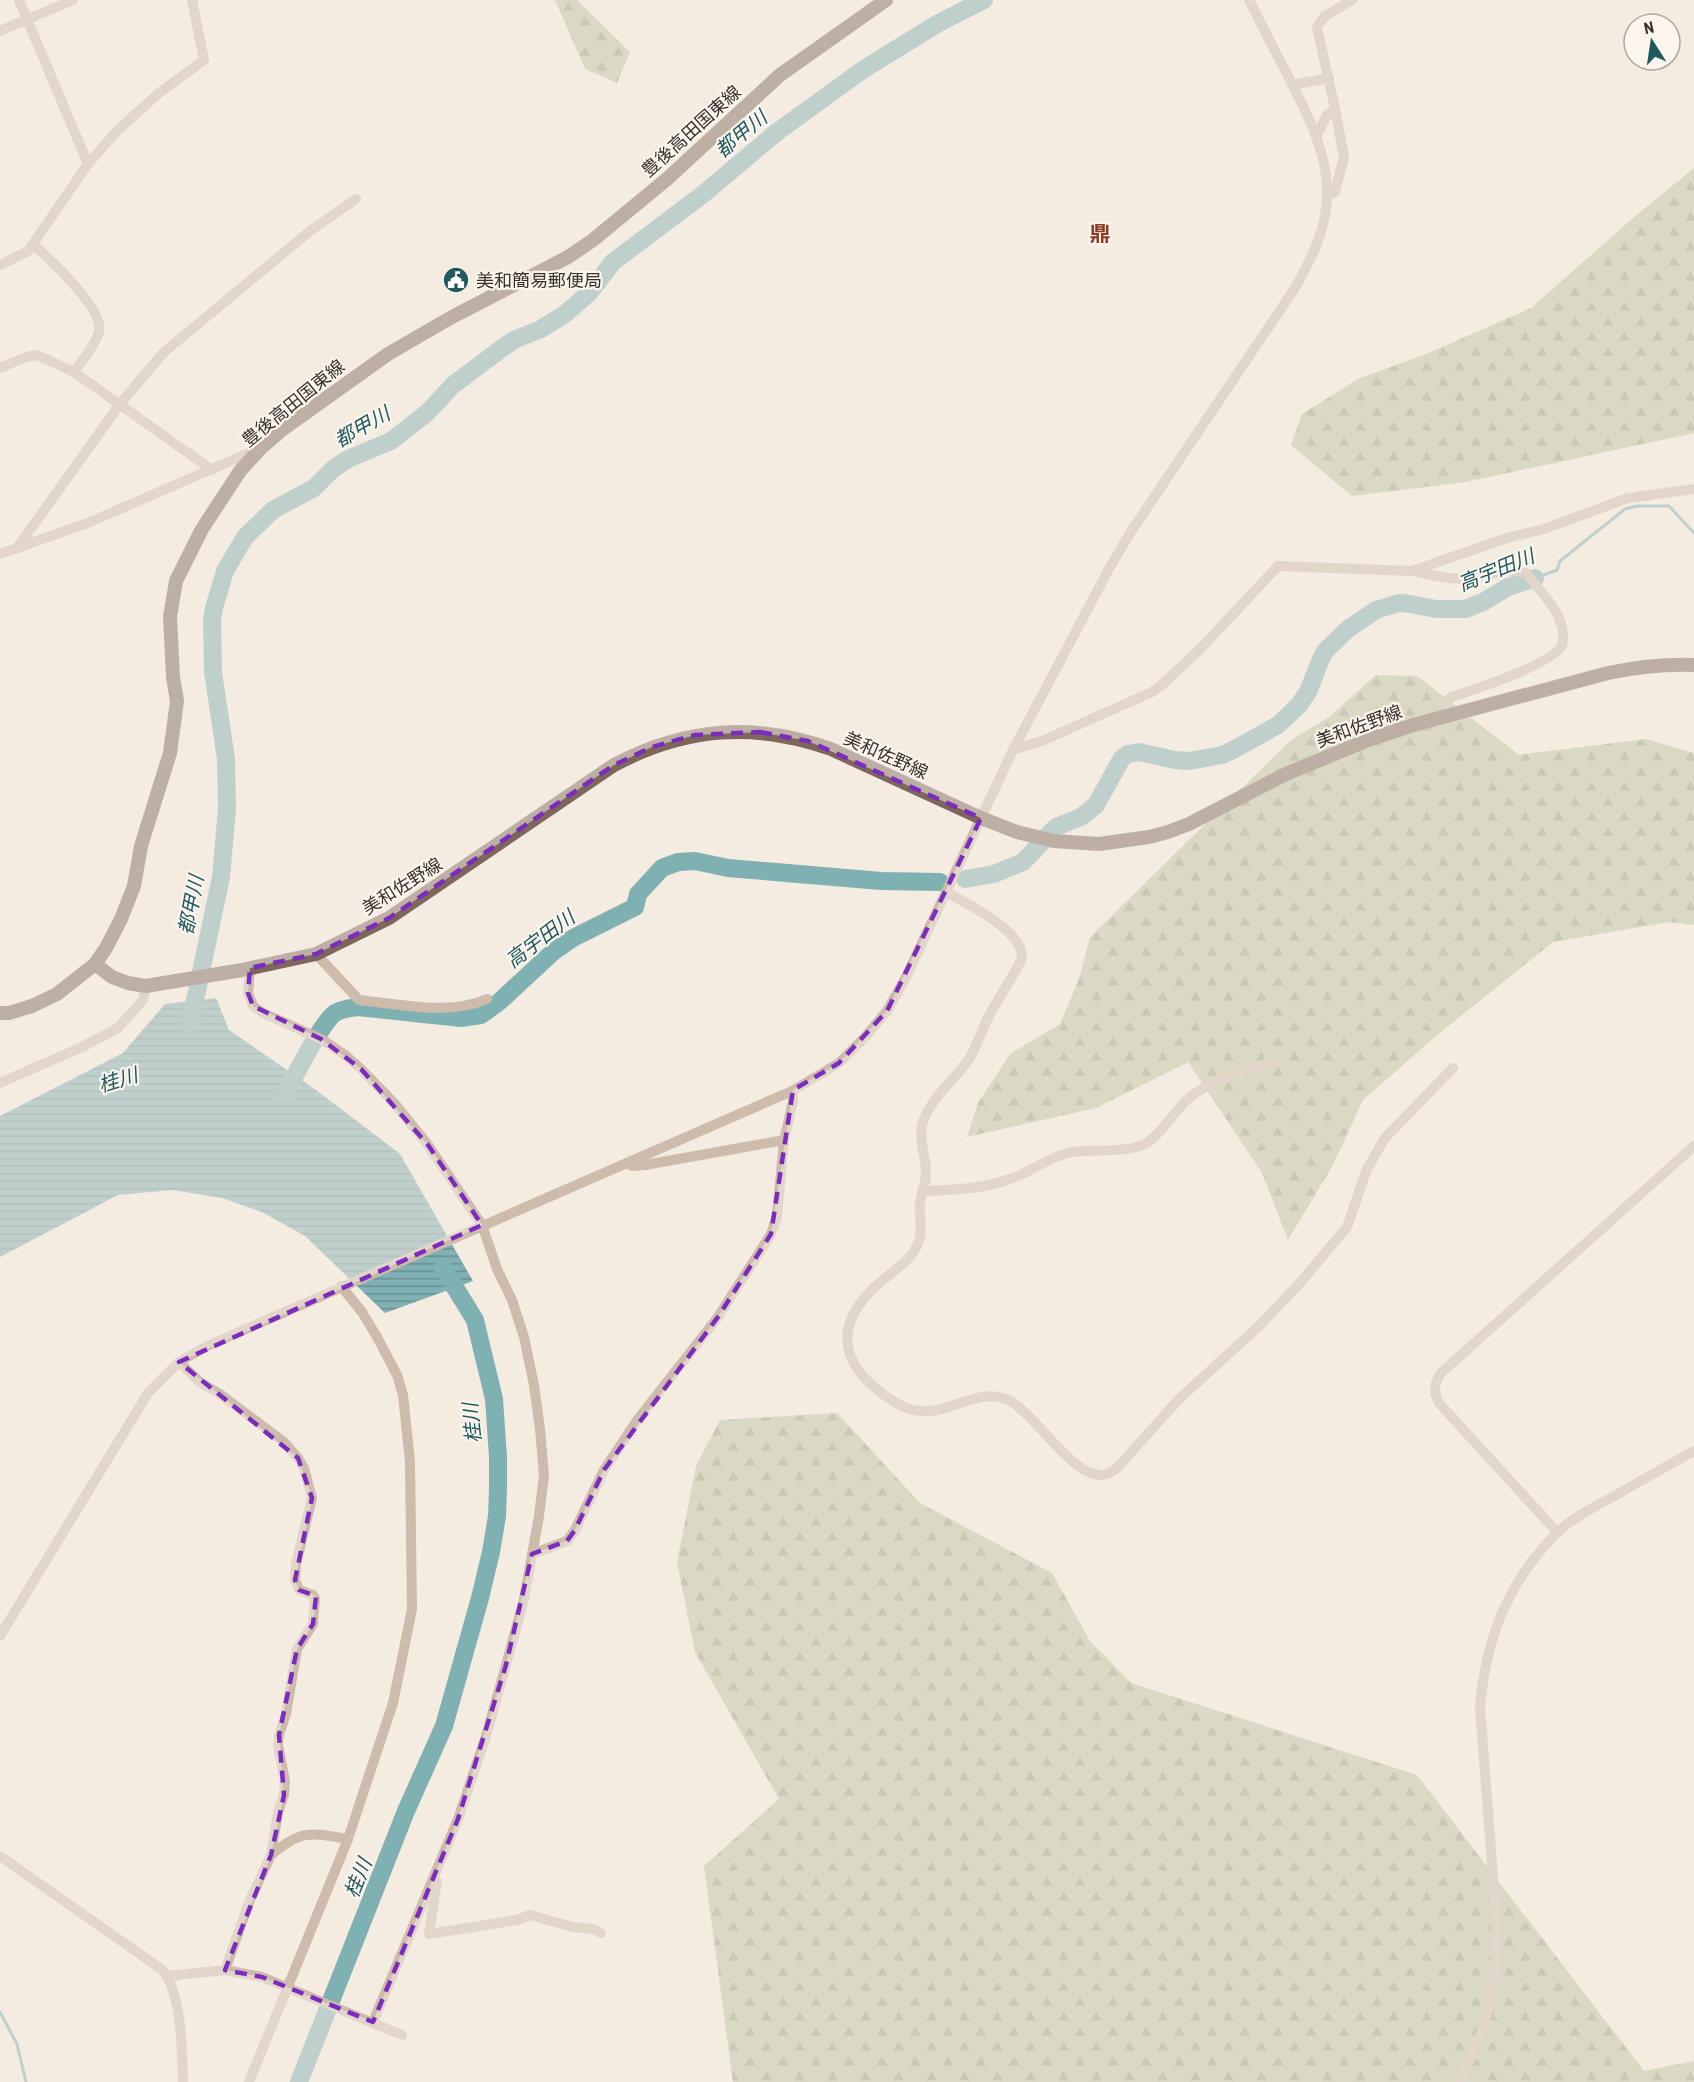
<svg xmlns="http://www.w3.org/2000/svg" width="1694" height="2082" viewBox="0 0 1694 2082" font-family="'Roboto Condensed','Noto Sans JP',sans-serif">
  <style>
    .forest { fill: url(#forest-firs) }
    .water { fill: url(#water-rules) }
    .lines { fill: none; stroke-linecap: round; stroke-linejoin: round }
    .stream { stroke: #7fb0b2; stroke-width: 3 }
    .river { stroke: #7fb0b2; stroke-width: 18 }
    .minor { stroke: #cdbbac; stroke-width: 10 }
    .major { stroke: #7d675c; stroke-width: 14 }
    .marked { fill: none; stroke: #7b2cbf; stroke-width: 4.5; stroke-dasharray: 12 8; stroke-linejoin: round }
    .labels { text-anchor: middle; dominant-baseline: central; stroke-width: 4.5; stroke-linejoin: round; paint-order: stroke }
    .street-label { font-size: 18px; fill: #3b302b; stroke: #fbf5ee }
    .poi-label { font-size: 18px; fill: #3b302b; stroke: #fbf5ee; text-anchor: start }
    .water-label { font-size: 20px; font-style: italic; fill: #1f5a5e; stroke: #fbf5ee }
    .quarter-label { font-size: 21px; font-weight: bold; fill: #8c3b22; stroke: #fbf5ee }
  </style>
  <defs>
    <pattern id="forest-firs" width="22" height="20" patternUnits="userSpaceOnUse" patternTransform="scale(1.5)"><rect width="22" height="20" fill="#b8c4a0"/><path d="M5 1l3.5 6h-7zM16 11l3.5 6h-7z" fill="#97a083"/></pattern>
    <pattern id="water-rules" width="6" height="5" patternUnits="userSpaceOnUse" patternTransform="scale(1.5)"><rect width="6" height="5" fill="#7fb0b2"/><path d="M0 2.5h6" fill="none" stroke="#699091"/></pattern>
  </defs>
  <rect width="100%" height="100%" fill="#f4ebe1"/>
  <!-- forest -->
  <g class="forest">
    <path d="M555,0H577L630,52L617,83L585,69Z"/>
    <path d="M1694,168V433L1466,482L1352,496L1291,445L1302,414L1360,378L1424,355L1531,308L1633,218Z"/>
    <path d="M1376,675L1417,676L1519,755L1646,739L1694,753V925L1669,922L1553,942L1436,1036L1363,1100L1333,1165L1288,1240L1262,1173L1188,1062L1096,1108L967,1137L978,1103L1010,1054L1060,1024L1079,979L1090,937L1291,740L1329,717Z"/>
    <path d="M837,1413L920,1503L1052,1573L1090,1641L1131,1683L1417,1775L1644,2071L1694,2061V2082H733L704,1866L779,1799L695,1652L677,1562L696,1466L720,1420Z"/>
  </g>
  <!-- water -->
  <path class="water" d="M216,998L229,1030L316,1090L400,1154L473,1281L385,1313L305,1236L262,1212L222,1198L172,1190L118,1195L0,1257V1116L123,1053L165,1004Z"/>
  <g class="lines">
    <!-- stream -->
    <g class="stream">
      <path d="M1535,578L1557,570L1560,561L1625,509L1637,506H1669L1694,533"/>
      <path d="M0,2012L17,2044L26,2082"/>
    </g>
    <!-- river -->
    <g class="river">
      <path d="M965,879L994,874L1023,862L1056,827L1081,817L1096,805L1122,758L1128,754L1139,752L1175,760L1189,761L1222,755L1235,749L1278,725L1298,706L1308,692L1320,661L1326,650L1348,629L1376,610L1399,603L1410,604L1436,609H1465L1483,602L1508,587L1535,578"/>
      <path d="M190,1024L221,877L227,809L226,759L213,672L212,620L214,608L225,571L245,537L273,510L314,488L333,469L348,459L391,441L428,412L453,385L501,349L514,340L541,329L565,314L589,293L613,262L702,195L777,132L864,69L937,24L984,0"/>
      <path d="M284,1096C294,1078 321,1023 335,1013C341,1009 350,1008 358,1007L461,1018L481,1015L499,1002L553,952L573,938L635,907L638,894L662,868L678,862L695,861L728,868L881,881L940,882"/>
      <path d="M299,2082L406,1811L444,1726L480,1598L491,1552L497,1516L498,1488V1457L494,1399L475,1320L443,1268"/>
    </g>
    <!-- minor -->
    <g class="minor">
      <path d="M19,0L88,164"/>
      <path d="M0,31L73,0"/>
      <path d="M1292,85L1329,78"/>
      <path d="M1317,135L1327,115L1335,109L1317,27L1324,17L1352,0"/>
      <path d="M1327,196L1335,192L1344,157L1335,109"/>
      <path d="M33,244C49,259 105,309 99,332C95,346 82,360 74,372"/>
      <path d="M0,265L28,251L88,164L117,131L159,93L204,60L192,0"/>
      <path d="M0,368L26,357L37,355L74,372L212,470"/>
      <path d="M17,548L120,404L163,353L310,231L356,199"/>
      <path d="M0,554L90,522L258,449"/>
      <path d="M1412,571L1507,538L1544,529L1628,498L1694,489"/>
      <path d="M1013,750L1042,741L1152,692L1164,683L1202,647L1278,566L1412,571L1447,578L1467,579L1510,570L1526,573C1542,594 1569,617 1562,646C1548,666 1476,689 1451,697L1447,702L1448,716"/>
      <path d="M946,892C967,904 1024,931 1022,958C1013,978 1000,995 990,1014C982,1028 978,1045 969,1059C955,1080 929,1099 922,1125C919,1140 925,1155 926,1170C927,1182 921,1193 920,1205C919,1217 923,1230 919,1241C913,1260 890,1273 876,1286C836,1323 838,1359 880,1392C892,1401 905,1410 921,1411C951,1414 983,1384 1012,1402C1037,1417 1073,1477 1102,1475C1108,1475 1113,1471 1118,1467L1178,1400L1258,1327L1299,1284L1347,1227L1367,1169L1385,1138L1453,1068"/>
      <path d="M316,954L359,1000C399,1004 449,1016 487,999"/>
      <path d="M250,968L248,993L253,1006L263,1013L321,1039L345,1055L361,1069L395,1104L428,1145L482,1225L497,1269L512,1300L524,1337L534,1385L540,1429L544,1475L539,1516L524,1599L506,1665L486,1736L458,1819L373,2022"/>
      <path d="M0,1083L82,1047L118,1028L143,1000L146,986"/>
      <path d="M627,1163L632,1166L645,1165L784,1140"/>
      <path d="M922,1191C953,1190 984,1189 1013,1178C1031,1171 1049,1158 1067,1153C1091,1148 1123,1154 1145,1144C1159,1137 1176,1109 1189,1098C1212,1079 1242,1072 1269,1063"/>
      <path d="M179,1362L201,1383L220,1394L284,1442L298,1458L304,1468L312,1498L296,1564L295,1580L299,1590L313,1595L315,1598L313,1624L297,1649L286,1714L279,1735L278,1745L285,1781L284,1795L278,1812L271,1855L250,1900L225,1970"/>
      <path d="M1557,1532L1439,1403C1433,1392 1434,1383 1441,1373L1694,1146"/>
      <path d="M532,1554L567,1541L575,1530L604,1470L638,1419L718,1317L771,1234L777,1216L784,1140L793,1101L792,1091"/>
      <path d="M0,1636L148,1393L179,1362L207,1346L792,1091L839,1063L865,1037L887,1011L906,977L1013,750L1110,567L1132,530L1293,291C1342,209 1335,168 1293,86C1278,57 1264,29 1249,0"/>
      <path d="M271,1855C302,1829 310,1833 348,1839"/>
      <path d="M0,1856L164,1971C182,1999 182,2049 183,2082"/>
      <path d="M437,1881L429,1934L517,1920L530,1915L572,1927L593,1929L601,1933"/>
      <path d="M167,1976L225,1970L262,1977L402,2035"/>
      <path d="M249,2082L348,1839L393,1703L412,1609L410,1462L403,1395L397,1375L377,1337L362,1312L341,1286"/>
      <path d="M1459,2082C1489,2027 1499,1979 1496,1916L1480,1707C1486,1639 1507,1583 1556,1534C1571,1518 1595,1507 1614,1496C1640,1481 1667,1466 1694,1451"/>
    </g>
    <!-- major -->
    <g class="major">
      <path d="M95,964L112,977L128,983L146,986L242,970L316,954L389,918L614,765C686,727 754,722 831,749L981,818L1017,832L1054,841L1099,844L1149,837L1168,832L1189,824L1288,773L1371,739L1413,725L1608,673C1637,667 1664,664 1694,665"/>
      <path d="M0,1013H9L32,1006L57,994L95,964L106,948L121,919L134,886L141,846L170,753L177,701L173,677L170,617L176,581L202,529L240,471L261,448L283,429L388,354L452,317L568,257L593,240L667,179L780,75L886,0"/>
    </g>
  </g>
  <!-- marked area -->
  <path d="M0 0H1694V2082H0ZM760,732L808,741L981,818L887,1011L839,1063L793,1090L771,1234L718,1317L604,1470L575,1530L567,1541L532,1554L506,1665L458,1819L373,2022L262,1977L225,1970L271,1855L284,1795L279,1735L297,1649L313,1624L316,1596L299,1590L295,1580L312,1498L298,1458L179,1362L482,1225L428,1145L361,1069L321,1039L253,1006L248,993L250,968L316,954L389,918L614,765L652,747L695,735Z" fill="#f4ebe1" fill-opacity=".55" fill-rule="evenodd"/>
  <path class="marked" d="M760,732L808,741L981,818L887,1011L839,1063L793,1090L771,1234L718,1317L604,1470L575,1530L567,1541L532,1554L506,1665L458,1819L373,2022L262,1977L225,1970L271,1855L284,1795L279,1735L297,1649L313,1624L316,1596L299,1590L295,1580L312,1498L298,1458L179,1362L482,1225L428,1145L361,1069L321,1039L253,1006L248,993L250,968L316,954L389,918L614,765L652,747L695,735Z"/>
  <!-- icons -->
  <defs>
    <g id="civic-disc" transform="scale(1.35)"><circle r="9.5" fill="#1f5a5e" stroke="#fbf5ee"/><path d="M-.6-6.5H3V-4.5H.6V-3L4-1V1h2V6H-6V1h2V-1L-.6-3ZM-1.2 2.5V6h2.4V2.5Z" fill="#fff"/></g>
  </defs>
  <g fill-rule="evenodd">
    <use href="#civic-disc" x="456" y="280"/>
  </g>
  <g class="labels">
    <!-- street labels -->
    <g class="street-label">
      <text transform="translate(691 131) rotate(-42)">豊後高田国東線</text>
      <text transform="translate(293 403) rotate(-39)">豊後高田国東線</text>
      <text transform="translate(1359 726) rotate(-20)">美和佐野線</text>
      <text transform="translate(886 755) rotate(24)">美和佐野線</text>
      <text transform="translate(402 886) rotate(-32)">美和佐野線</text>
    </g>
    <!-- poi labels -->
    <g class="poi-label">
      <text x="476" y="280">美和簡易郵便局</text>
    </g>
    <!-- water labels -->
    <g class="water-label">
      <text transform="translate(741 134) rotate(-40)">都甲川</text>
      <text transform="translate(362 427) rotate(-30)">都甲川</text>
      <text transform="translate(1496 570) rotate(-22)">高宇田川</text>
      <text transform="translate(191 905) rotate(-79)">都甲川</text>
      <text transform="translate(540 939) rotate(-37)">高宇田川</text>
      <text transform="translate(118 1080) rotate(-17)">桂川</text>
      <text transform="translate(472 1423) rotate(-96)">桂川</text>
      <text transform="translate(358 1878) rotate(-68)">桂川</text>
    </g>
    <!-- quarter labels -->
    <g class="quarter-label">
      <text x="1100" y="234">鼎</text>
    </g>
  </g>
  <!-- north arrow -->
  <g transform="translate(1652 42) rotate(348)"><circle r="28" fill="#fbf5ee" stroke="#aea6a0" stroke-width="1.5"/>
  <path d="M0-4.5L10 22L0 15L-10 22Z" fill="#1f5a5e"/>
  <text y="-9" font-size="16" font-weight="bold" text-anchor="middle" fill="#3b302b">N</text>
  </g>
</svg>
